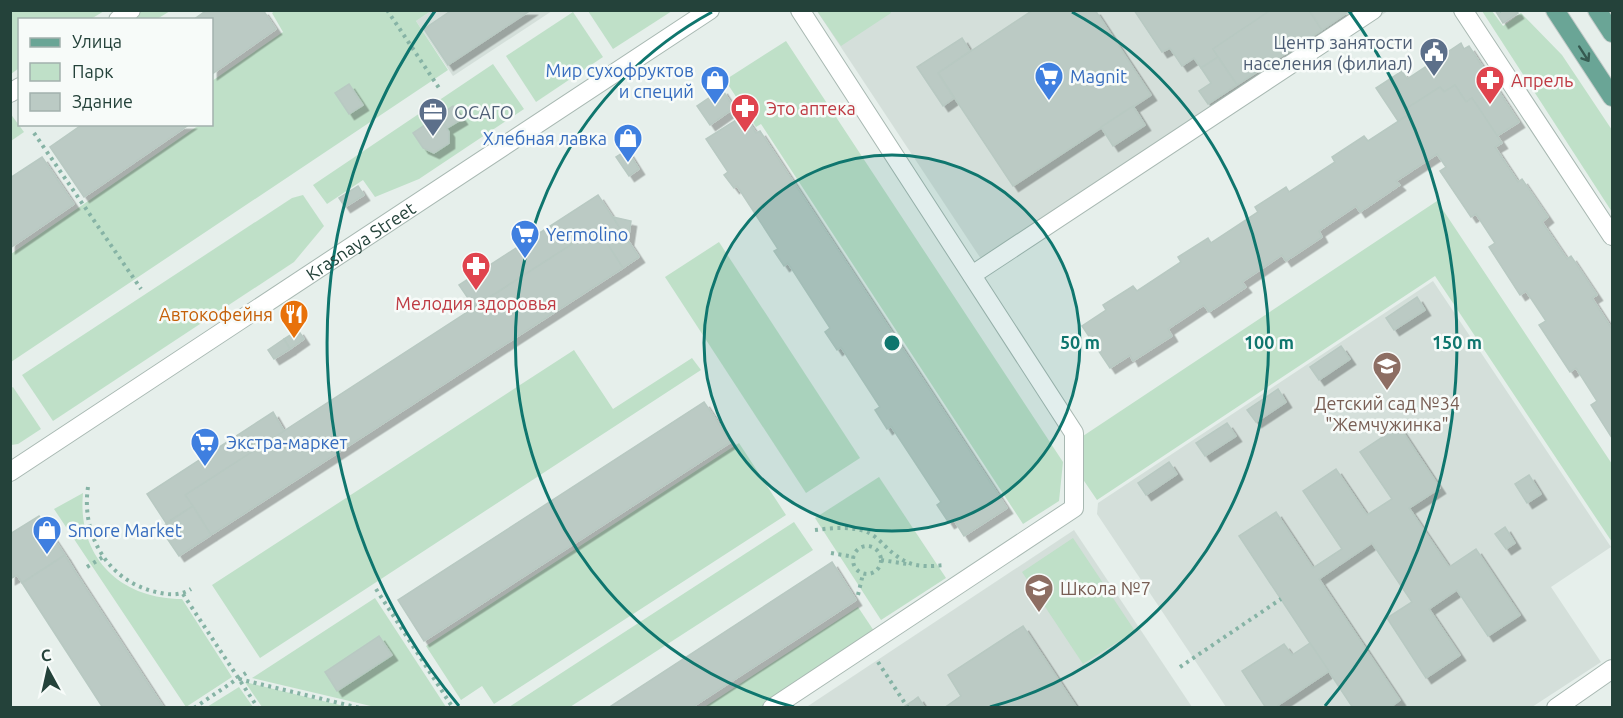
<svg xmlns="http://www.w3.org/2000/svg" width="1623" height="718" viewBox="0 0 1623 718" font-family="Ubuntu,sans-serif">
  <style>
    .built { fill: #d4dfda }
    .green { fill: #bfe0c8 }
    .building { fill: #bbcac4; stroke: #b8c9c2; stroke-width: 1.5; filter: url(#shadow) }
    .lines { fill: none; stroke-linecap: round; stroke-linejoin: round }
    .minor-casing { stroke: #a8b8b2; stroke-width: 20 }
    .major-casing { stroke: #c2cac8; stroke-width: 20 }
    .path { stroke: #86b3a5; stroke-width: 4; stroke-dasharray: 3 4.5; stroke-linecap: butt }
    .minor { stroke: #fff; stroke-width: 18 }
    .major { stroke: #6aa596; stroke-width: 18 }
    .oneway { stroke: #365b51 }
    .ring { fill: none; stroke: #0f766e; stroke-width: 3 }
    .labels { text-anchor: middle; dominant-baseline: central; stroke-width: 5; stroke-linejoin: round; paint-order: stroke }
    .service-label { font-size: 18px; fill: #4e5e75; stroke: #f7fbf9; text-anchor: end }
    .shop-label { font-size: 18px; fill: #366cbe; stroke: #f7fbf9; text-anchor: start }
    .health-label { font-size: 18px; fill: #be3a42; stroke: #f7fbf9; text-anchor: start }
    .street-label { font-size: 18px; fill: #24423a; stroke: #f7fbf9 }
    .food-label { font-size: 18px; fill: #c56008; stroke: #f7fbf9; text-anchor: end }
    .education-label { font-size: 18px; fill: #785e54; stroke: #f7fbf9 }
    .centre { fill: #0f766e; stroke: #f7fbf9; stroke-width: 3 }
    .ring-label { font-size: 18px; text-anchor: middle; font-weight: bold; fill: #0f766e; stroke: #f7fbf9; stroke-width: 5; stroke-linejoin: round; paint-order: stroke }
  </style>
  <defs>
    <filter id="shadow"><feDropShadow dx="5.5" dy="5.5" stdDeviation="0" flood-color="#0004"/></filter>
  </defs>
  <rect width="100%" height="100%" fill="#e6efeb"/>
  <!-- built -->
  <g class="built">
    <path d="M431,11H552L453,76L416,21Z"/>
    <path d="M817,11H1388L989,271Z"/>
    <path d="M1433,281L1611,547L1551,587L1601,662L1532,707H1226L1097,514L1098,503Z"/>
    <path d="M1074,530L1192,707L805,708Z"/>
  </g>
  <!-- green -->
  <g class="green">
    <path d="M276,10L431,11L416,21L448,70L11,362V254L199,125L212,124V81L283,32L272,13Z"/>
    <path d="M14,11V10L104,11L91,19L20,20L19,68L11,74V13Z"/>
    <path d="M140,11H170L157,19L127,20Z"/>
    <path d="M588,11H672L613,49Z"/>
    <path d="M890,11L891,13L841,46L817,11Z"/>
    <path d="M1482,11H1492L1503,26L1521,13L1562,55L1612,130V212Z"/>
    <path d="M573,12L603,57L536,102L506,56Z"/>
    <path d="M786,41L1063,462L1059,501L1023,524L761,124L756,127L725,80Z"/>
    <path d="M493,64L524,109L419,179L375,197L363,180L327,204L313,185Z"/>
    <path d="M10,113L24,132L11,141H10Z"/>
    <path d="M303,195L324,226L294,262L53,421L22,375L292,198Z"/>
    <path d="M1437,201L1612,464V542L1435,276L1097,500L1080,475V438Z"/>
    <path d="M719,242L860,458L806,493L665,277Z"/>
    <path d="M574,350L613,409L692,358L701,370L260,658L212,585Z"/>
    <path d="M13,387L41,429L18,444L11,445L10,389Z"/>
    <path d="M739,443L786,515L494,704L482,686L461,700L426,646Z"/>
    <path d="M879,477L946,578L881,620L815,518Z"/>
    <path d="M83,493C77,557 120,599 182,599L232,677L186,707L54,509Z"/>
    <path d="M794,522L813,550L570,707H509Z"/>
    <path d="M1073,538L1135,631L1083,664L1022,572Z"/>
    <path d="M375,598L446,707H375L252,678Z"/>
    <path d="M858,607L876,634L763,707L703,708Z"/>
    <path d="M245,682L348,707H262Z"/>
    <path d="M239,687L253,707H207Z"/>
  </g>
  <!-- building -->
  <g class="building">
    <path d="M207,10H263L276,29L212,74V20H193Z"/>
    <path d="M452,10H531L448,65L424,29Z"/>
    <path d="M1033,10H1095L1151,95L1013,186L938,73Z"/>
    <path d="M1134,10H1271L1213,49L1218,57L1201,68L1194,58L1182,66L1170,48L1162,52Z"/>
    <path d="M1271,10H1309L1322,30L1237,85L1213,49Z"/>
    <path d="M1309,10H1351L1322,30Z"/>
    <path d="M1495,10H1516L1518,13L1503,23Z"/>
    <path d="M962,38L970,51L938,73L954,98L943,106L917,67Z"/>
    <path d="M1461,43L1464,49L1469,46L1519,122L1497,136L1472,98L1466,102L1455,85L1444,92L1440,87L1404,110L1408,115L1398,121L1376,88L1402,71L1407,79Z"/>
    <path d="M1218,57L1237,85L1208,104L1199,91L1211,83L1201,68Z"/>
    <path d="M349,84L363,105L349,114L335,93Z"/>
    <path d="M1455,85L1466,102L1472,98L1502,143L1495,147L1518,182L1522,179L1548,217L1542,222L1567,259L1571,256L1597,295L1592,298L1612,329V438L1591,405L1597,401L1576,368L1570,372L1539,325L1546,321L1526,291L1520,295L1489,247L1495,243L1476,214L1471,217L1440,171L1446,167L1437,154L1396,181L1400,185L1360,212L1356,206L1319,231L1322,237L1286,261L1282,255L1242,282L1246,287L1209,312L1204,305L1168,329L1172,336L1133,361L1130,355L1110,368L1082,326L1106,310L1103,305L1133,286L1137,291L1181,262L1178,257L1208,238L1211,243L1258,212L1255,207L1286,187L1289,192L1335,162L1332,157L1364,136L1368,141L1408,115L1404,110L1440,87L1444,92Z"/>
    <path d="M722,89L734,108L710,125L697,106Z"/>
    <path d="M453,106L462,119L447,128L438,116Z"/>
    <path d="M1133,106L1145,125L1113,146L1101,127Z"/>
    <path d="M744,115L756,133L760,131L1007,508L964,536L954,520L949,523L937,505L941,502L891,426L887,429L875,410L880,407L841,347L837,350L825,332L830,328L788,263L784,266L774,251L778,249L737,186L734,188L724,175L728,172L706,139Z"/>
    <path d="M438,116L449,132V143L434,153L423,148L413,133Z"/>
    <path d="M83,124H190L84,197L50,147Z"/>
    <path d="M627,150L639,169L629,176L616,157Z"/>
    <path d="M42,157L74,204L10,248V178Z"/>
    <path d="M358,186L364,195L345,207L339,198Z"/>
    <path d="M598,195L639,257L623,268L597,228L474,307L459,285Z"/>
    <path d="M613,217L631,221L628,241Z"/>
    <path d="M597,228L623,268L211,535L185,495Z"/>
    <path d="M1417,297L1425,310L1394,330L1386,318Z"/>
    <path d="M298,330L304,339L290,349L284,339Z"/>
    <path d="M284,339L290,349L274,359L268,350Z"/>
    <path d="M1341,346L1350,359L1319,380L1310,367Z"/>
    <path d="M1278,389L1286,402L1256,422L1247,410Z"/>
    <path d="M704,402L731,442L424,641L398,600Z"/>
    <path d="M273,412L284,431L185,495L193,506L166,523L147,494Z"/>
    <path d="M1227,423L1236,436L1205,456L1196,443Z"/>
    <path d="M1399,426L1440,488L1409,508L1449,567L1476,549L1520,615L1488,636L1457,590L1429,609L1460,655L1426,678L1387,618L1412,602L1372,543L1319,579L1400,700L1389,708H1353L1239,536L1276,512L1313,568L1342,549L1303,491L1336,469L1367,515L1392,499L1360,452Z"/>
    <path d="M1169,462L1177,474L1146,495L1138,483Z"/>
    <path d="M1529,475L1541,494L1527,503L1515,484Z"/>
    <path d="M193,506L211,535L179,556L160,528Z"/>
    <path d="M39,516L65,555L22,583L17,575L10,579V534Z"/>
    <path d="M1505,527L1515,543L1506,549L1495,534Z"/>
    <path d="M65,555L76,573L164,708H103L22,583Z"/>
    <path d="M832,562L856,600L691,708H608Z"/>
    <path d="M1023,626L1077,708H944L961,696L948,675Z"/>
    <path d="M379,636L392,655L337,691L325,672Z"/>
    <path d="M1310,643L1329,671L1274,708H1266L1242,671L1284,644L1292,655Z"/>
    <path d="M918,697L925,708H902L914,700Z"/>
  </g>
  <g class="lines">
    <!-- minor casing -->
    <g class="minor-casing">
      <g id="minor">
        <path d="M1463,10L1612,236"/>
        <path d="M118,20L131,10"/>
        <path d="M10,93L20,87"/>
        <path d="M972,275L1373,10"/>
        <path id="s1" d="M10,472L710,10"/>
        <path d="M772,708L1074,508V433L800,10"/>
        <path d="M1556,708L1612,669"/>
      </g>
    </g>
    <!-- major casing -->
    <g class="major-casing">
      <g id="major">
        <path d="M1555,10L1612,97"/>
        <path d="M1597,10L1612,33"/>
      </g>
    </g>
    <!-- path -->
    <g class="path">
      <path d="M387,10L441,91"/>
      <path d="M1501,10L1502,11"/>
      <path d="M34,133L141,289"/>
      <path d="M88,487C81,534 107,581 156,592C168,595 180,596 191,589"/>
      <path d="M815,530C832,528 850,526 867,532C874,535 880,541 885,546C906,566 917,568 945,565"/>
      <circle cx="867" cy="560" r="14"/>
      <path d="M831,553L854,557"/>
      <path d="M881,560L907,564"/>
      <path d="M87,567L103,557"/>
      <path d="M376,589L453,708"/>
      <path d="M183,594L258,708"/>
      <path d="M858,595L863,574"/>
      <path d="M878,662L908,708"/>
      <path d="M1180,667L1281,599"/>
      <path d="M239,679L360,708"/>
      <path d="M194,708L246,673"/>
      <path d="M1139,708H1140"/>
    </g>
    <!-- minor -->
    <use href="#minor" class="minor"/>
    <!-- major -->
    <use href="#major" class="major"/>
  </g>
  <!-- one-way arrows -->
  <defs><path id="oneway-shaft" d="M-6 0H5M1.5-3L5.5 0L1.5 3" fill="none" stroke-width="1.6" stroke-linecap="round" stroke-linejoin="round" transform="scale(1.5)"/></defs>
  <use class="oneway" href="#oneway-shaft" transform="translate(1584 54) rotate(57)"/>
  <!-- distance rings -->
  <circle cx="892" cy="343" r="188" fill="#0f766e" fill-opacity=".12"/>
  <g class="ring">
    <circle cx="892" cy="343" r="188"/>
    <path d="M794 707A377 377 0 0 1 712 12M1072 12A377 377 0 0 1 990 707"/>
    <path d="M459 706A565 565 0 0 1 435 11M1349 11A565 565 0 0 1 1325 706"/>
  </g>
  <!-- icons -->
  <defs>
    <g id="civic-pin" transform="scale(1.5)"><path d="M0 17L-7.5 6A9.5 9.5 0 1 1 7.5 6Z" fill="#5c6f8a" stroke="#f7fbf9"/><path d="M-.6-6.5H3V-4.5H.6V-3L4-1V1h2V6H-6V1h2V-1L-.6-3ZM-1.2 2.5V6h2.4V2.5Z" fill="#fff"/></g>
    <g id="supermarket-pin" transform="scale(1.5)"><path d="M0 17L-7.5 6A9.5 9.5 0 1 1 7.5 6Z" fill="#3f7fe0" stroke="#f7fbf9"/><path d="M-6-5.5h2.5l.6 2H6L4.5 2H-2.5L-4.4-4H-6ZM-1.5 3.2a1.3 1.3 0 1 0 .1 0ZM3 3.2a1.3 1.3 0 1 0 .1 0Z" fill="#fff"/></g>
    <g id="shop-pin" transform="scale(1.5)"><path d="M0 17L-7.5 6A9.5 9.5 0 1 1 7.5 6Z" fill="#3f7fe0" stroke="#f7fbf9"/><path d="M-5-2.5h2.3a2.7 3.5 0 0 1 5.4 0H5L5.5 6h-11ZM-1.5-2.5h3a1.5 2.3 0 0 0-3 0Z" fill="#fff"/></g>
    <g id="pharmacy-pin" transform="scale(1.5)"><path d="M0 17L-7.5 6A9.5 9.5 0 1 1 7.5 6Z" fill="#e0444e" stroke="#f7fbf9"/><path d="M-2-6h4v4h4v4h-4v4h-4v-4h-4v-4h4Z" fill="#fff"/></g>
    <g id="office-pin" transform="scale(1.5)"><path d="M0 17L-7.5 6A9.5 9.5 0 1 1 7.5 6Z" fill="#5c6f8a" stroke="#f7fbf9"/><path d="M-6-3h4V-5.5h4V-3h4V5H-6ZM-1-4.5V-3h2v-1.5ZM-6 0V1H6V0Z" fill="#fff"/></g>
    <g id="restaurant-pin" transform="scale(1.5)"><path d="M0 17L-7.5 6A9.5 9.5 0 1 1 7.5 6Z" fill="#e8710a" stroke="#f7fbf9"/><path d="M-5-6h1v4h1v-4h1v4h1v-4h1v5L-1.5 .5V6h-2V.5L-5-1ZM5-6V6H3V1.5H1.5Q1.5-4 5-6Z" fill="#fff"/></g>
    <g id="school-pin" transform="scale(1.5)"><path d="M0 17L-7.5 6A9.5 9.5 0 1 1 7.5 6Z" fill="#8d6e63" stroke="#f7fbf9"/><path d="M0-5L7-2L0 1L-7-2ZM-4 1L0 2.5L4 1V4Q0 6-4 4Z" fill="#fff"/></g>
  </defs>
  <g fill-rule="evenodd">
    <use href="#civic-pin" x="1434" y="52"/>
    <use href="#supermarket-pin" x="1049" y="76"/>
    <use href="#shop-pin" x="715" y="80"/>
    <use href="#pharmacy-pin" x="1490" y="80"/>
    <use href="#pharmacy-pin" x="745" y="108"/>
    <use href="#office-pin" x="433" y="112"/>
    <use href="#shop-pin" x="628" y="138"/>
    <use href="#supermarket-pin" x="525" y="234"/>
    <use href="#pharmacy-pin" x="476" y="266"/>
    <use href="#restaurant-pin" x="294" y="314"/>
    <use href="#school-pin" x="1387" y="366"/>
    <use href="#supermarket-pin" x="205" y="442"/>
    <use href="#shop-pin" x="47" y="530"/>
    <use href="#school-pin" x="1039" y="588"/>
  </g>
  <g class="labels">
    <!-- service labels -->
    <g class="service-label">
      <text x="1413" y="42">Центр занятости<tspan x="1413" dy="21">населения (филиал)</tspan></text>
      <text x="454" y="112" text-anchor="start">ОСАГО</text>
    </g>
    <!-- shop labels -->
    <g class="shop-label">
      <text x="694" y="70" text-anchor="end">Мир сухофруктов<tspan x="694" dy="21">и специй</tspan></text>
      <text x="1070" y="76">Magnit</text>
      <text x="607" y="138" text-anchor="end">Хлебная лавка</text>
      <text x="546" y="234">Yermolino</text>
      <text x="226" y="442">Экстра-маркет</text>
      <text x="68" y="530">Smore Market</text>
    </g>
    <!-- health labels -->
    <g class="health-label">
      <text x="1511" y="80">Апрель</text>
      <text x="766" y="108">Это аптека</text>
      <text x="476" y="303" text-anchor="middle">Мелодия здоровья</text>
    </g>
    <!-- street labels -->
    <g class="street-label">
      <text stroke="none"><textPath href="#s1" startOffset="420">Krasnaya Street</textPath></text>
    </g>
    <!-- food labels -->
    <g class="food-label">
      <text x="273" y="314">Автокофейня</text>
    </g>
    <!-- education labels -->
    <g class="education-label">
      <text x="1387" y="403">Детский сад №34<tspan x="1387" dy="21">"Жемчужинка"</tspan></text>
      <text x="1060" y="588" text-anchor="start">Школа №7</text>
    </g>
  </g>
  <circle cx="892" cy="343" r="9" class="centre"/>
  <g class="ring-label">
    <text x="1080" y="349">50 m</text>
    <text x="1269" y="349">100 m</text>
    <text x="1457" y="349">150 m</text>
  </g>
  <!-- border -->
  <rect width="1623" height="718" fill="none" stroke="#24423a" stroke-width="24"/>
  <!-- legend -->
  <rect x="18" y="18" width="195" height="108" fill="#f7fbf9" stroke="#a3b1ad" stroke-width="1.5"/>
  <rect x="30" y="38" width="30" height="9" fill="#6aa596" stroke="#a3b1ad" stroke-width="1.5"/>
  <text x="72" y="48" font-size="18" fill="#24423a">Улица</text>
  <rect x="30" y="63" width="30" height="18" fill="#bfe0c8" stroke="#a3b1ad" stroke-width="1.5"/>
  <text x="72" y="78" font-size="18" fill="#24423a">Парк</text>
  <rect x="30" y="93" width="30" height="18" fill="#bbcac4" stroke="#a3b1ad" stroke-width="1.5"/>
  <text x="72" y="108" font-size="18" fill="#24423a">Здание</text>
  <!-- north arrow -->
  <g transform="translate(48 670) rotate(352)" stroke="#f7fbf9" stroke-width="4.5" paint-order="stroke">
  <path d="M0-4.5L10 22L0 15L-10 22Z" fill="#24423a"/>
  <text y="-9" font-size="16" font-weight="bold" text-anchor="middle" fill="#24423a">С</text>
  </g>
</svg>
